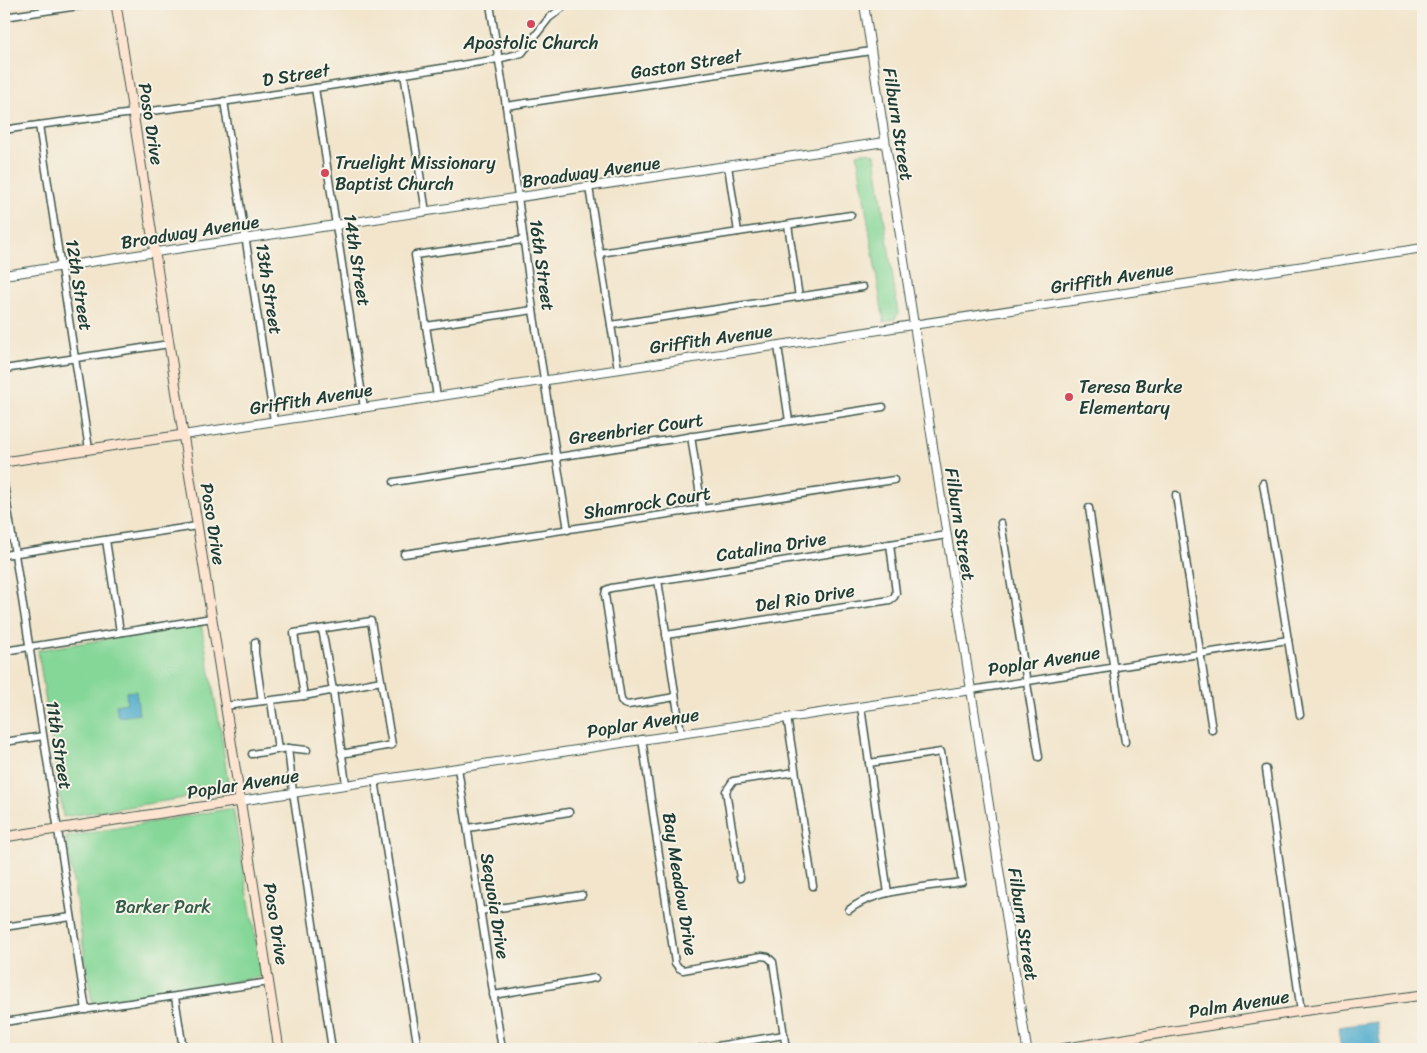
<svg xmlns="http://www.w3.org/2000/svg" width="1427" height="1053" viewBox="0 0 1427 1053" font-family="Sriracha,sans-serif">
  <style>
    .green { fill: #85d798; stroke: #528a66 }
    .water { fill: #4dabcc; stroke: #367480 }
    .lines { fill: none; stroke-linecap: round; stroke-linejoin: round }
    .minor-casing { stroke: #3f564b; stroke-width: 9 }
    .tertiary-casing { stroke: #3f564b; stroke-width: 10 }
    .secondary-casing { stroke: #3f564b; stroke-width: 11 }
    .minor { stroke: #fff; stroke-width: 6 }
    .tertiary { stroke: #fff; stroke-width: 8 }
    .secondary { stroke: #fde4d1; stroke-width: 9 }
    .poi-dot { fill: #d1495b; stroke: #f7f3e8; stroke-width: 2 }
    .labels { text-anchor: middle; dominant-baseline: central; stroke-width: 4; stroke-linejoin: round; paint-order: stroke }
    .poi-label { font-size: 18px; fill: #1f3d34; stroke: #f7f3e8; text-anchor: start }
    .street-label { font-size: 18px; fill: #1f3d34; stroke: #f7f3e8 }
    .park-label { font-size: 18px; fill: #335c48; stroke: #f7f3e8 }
  </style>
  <rect width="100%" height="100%" fill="#f7f3e8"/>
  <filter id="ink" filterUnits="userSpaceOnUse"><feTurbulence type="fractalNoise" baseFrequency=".02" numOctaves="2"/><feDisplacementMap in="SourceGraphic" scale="10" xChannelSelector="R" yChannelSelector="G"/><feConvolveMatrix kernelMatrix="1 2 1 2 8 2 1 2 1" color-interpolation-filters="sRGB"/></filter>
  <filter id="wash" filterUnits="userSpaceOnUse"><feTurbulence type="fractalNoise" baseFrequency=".0096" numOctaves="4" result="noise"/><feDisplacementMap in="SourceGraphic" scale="20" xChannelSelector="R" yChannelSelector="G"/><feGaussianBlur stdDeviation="1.12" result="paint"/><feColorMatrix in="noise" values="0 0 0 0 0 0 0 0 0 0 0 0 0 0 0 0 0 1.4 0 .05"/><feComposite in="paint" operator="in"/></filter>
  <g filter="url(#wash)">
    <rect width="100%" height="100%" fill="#f2e5cc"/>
    <!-- green -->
    <g class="green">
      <path d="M869,152L875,155L898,313L895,319L884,322L857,154Z"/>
      <path d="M201,624L221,732L229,791L63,817L38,650Z"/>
      <path d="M233,808L262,977L92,1003L66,837Z"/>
    </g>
    <!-- water -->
    <g class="water">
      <path d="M136,691L139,714L118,717L116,705L127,703L126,692Z"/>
      <path d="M1377,1022L1381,1049H1341L1338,1027Z"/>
    </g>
  </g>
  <g filter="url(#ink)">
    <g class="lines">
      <!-- minor casing -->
      <g class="minor-casing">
        <g id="minor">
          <path d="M490,4L506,106L533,310L568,530"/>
          <path d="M4,17L92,4"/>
          <path d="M404,74L426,212"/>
          <path d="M315,88L364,408"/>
          <path d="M224,101L274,421"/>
          <path d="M506,106L871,51"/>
          <path d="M39,125L89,449"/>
          <path d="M4,130C76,119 149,112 221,102C314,89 406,74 498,59L522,53L549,18L566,5L571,4"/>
          <path d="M728,166L738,232"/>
          <path d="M589,187L618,369"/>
          <path d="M788,225L799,297"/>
          <path d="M600,253L851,215"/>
          <path d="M611,325L863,287"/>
          <path d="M426,326L533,310"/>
          <path d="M778,346L789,421"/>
          <path d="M4,369L169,344"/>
          <path d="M437,397L415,255L523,240"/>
          <path d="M691,436L702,509"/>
          <path d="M394,482L883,407"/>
          <path d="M1263,483L1300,715"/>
          <path d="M4,484L86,1010"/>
          <path d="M1176,495L1212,730"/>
          <path d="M1089,508L1125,742"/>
          <path d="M1001,523L1039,757"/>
          <path d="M106,540L120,632"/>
          <path d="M404,554L894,480"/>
          <path d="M4,555L197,526"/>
          <path d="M658,580L681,733"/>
          <path d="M322,629L333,690L346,784"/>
          <path d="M666,635L890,600L894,597L896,593L890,544"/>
          <path d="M255,642V653L262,701"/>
          <path d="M4,651L212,618"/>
          <path d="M971,690L1288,640"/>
          <path d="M304,696L294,633L371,621L392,745L341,754"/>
          <path d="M675,697L628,705L624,704L621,700L605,595L606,590L611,588L947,535"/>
          <path d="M271,701L278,749"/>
          <path d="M225,706L304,696L381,681"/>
          <path d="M861,707L888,893"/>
          <path d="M787,717L813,886"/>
          <path d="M642,739L675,963L679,968L683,970L762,956L768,957L773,962L786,1049"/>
          <path d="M4,742L43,736"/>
          <path d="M288,748L293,792L332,1049"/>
          <path d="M252,754L288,748L307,750"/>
          <path d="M458,768L502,1049"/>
          <path d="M1266,769L1301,1011"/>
          <path d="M375,780L418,1049"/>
          <path d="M468,828L569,812"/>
          <path d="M740,878L726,791L733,781L795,772"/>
          <path d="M849,910C874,889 929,887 962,882L941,752L869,763"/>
          <path d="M480,911L582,895"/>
          <path d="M4,927L71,917"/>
          <path d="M493,995L595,978"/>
          <path d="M175,997L183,1049"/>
          <path d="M4,1022L269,982"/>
          <path d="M699,1049L784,1035"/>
        </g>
      </g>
      <!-- tertiary casing -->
      <g class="tertiary-casing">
        <g id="tertiary">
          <path d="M864,4L1027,1049"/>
          <path d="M4,275L885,142"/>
          <path d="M183,435L1423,248"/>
          <path d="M240,801L971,690"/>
        </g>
      </g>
      <!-- secondary casing -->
      <g class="secondary-casing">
        <g id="secondary">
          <path d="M116,4L279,1049"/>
          <path d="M4,462L183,435"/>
          <path d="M4,837L240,801"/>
          <path d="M1061,1049L1301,1011L1423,995"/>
        </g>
      </g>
      <!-- minor -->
      <use href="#minor" class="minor"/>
      <!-- tertiary -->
      <use href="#tertiary" class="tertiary"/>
      <!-- secondary -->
      <use href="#secondary" class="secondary"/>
    </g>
  </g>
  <!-- markers -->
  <g class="poi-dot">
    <circle cx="531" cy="24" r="5"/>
    <circle cx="325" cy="173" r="5"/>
    <circle cx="1069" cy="397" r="5"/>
  </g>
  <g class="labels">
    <!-- poi labels -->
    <g class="poi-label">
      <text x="531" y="43" text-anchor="middle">Apostolic Church</text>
      <text x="335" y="163">Truelight Missionary<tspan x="335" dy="21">Baptist Church</tspan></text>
      <text x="1079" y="387">Teresa Burke<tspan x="1079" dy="21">Elementary</tspan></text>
    </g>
    <!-- street labels -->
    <g class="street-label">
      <text transform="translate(686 64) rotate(-9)">Gaston Street</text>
      <text transform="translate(296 75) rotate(-9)">D Street</text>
      <text transform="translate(151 124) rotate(81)">Poso Drive</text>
      <text transform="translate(898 124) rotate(81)">Filburn Street</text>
      <text transform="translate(591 172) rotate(-8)">Broadway Avenue</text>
      <text transform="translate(190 232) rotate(-9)">Broadway Avenue</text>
      <text transform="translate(357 260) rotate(81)">14th Street</text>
      <text transform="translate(542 265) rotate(82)">16th Street</text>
      <text transform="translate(1112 278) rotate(-9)">Griffith Avenue</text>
      <text transform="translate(79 285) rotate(81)">12th Street</text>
      <text transform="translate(269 289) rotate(81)">13th Street</text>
      <text transform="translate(711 339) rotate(-8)">Griffith Avenue</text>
      <text transform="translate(311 399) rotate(-9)">Griffith Avenue</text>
      <text transform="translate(636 429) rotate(-8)">Greenbrier Court</text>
      <text transform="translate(647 503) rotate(-9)">Shamrock Court</text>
      <text transform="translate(213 524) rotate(81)">Poso Drive</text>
      <text transform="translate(960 524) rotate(81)">Filburn Street</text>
      <text transform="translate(771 547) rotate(-9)">Catalina Drive</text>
      <text transform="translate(805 598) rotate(-9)">Del Rio Drive</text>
      <text transform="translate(1044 661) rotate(-9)">Poplar Avenue</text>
      <text transform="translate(643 723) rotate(-9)">Poplar Avenue</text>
      <text transform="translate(59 745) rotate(81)">11th Street</text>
      <text transform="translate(243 784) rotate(-9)">Poplar Avenue</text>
      <text transform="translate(680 884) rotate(81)">Bay Meadow Drive</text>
      <text transform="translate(495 906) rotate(81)">Sequoia Drive</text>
      <text transform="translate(276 924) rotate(81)">Poso Drive</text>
      <text transform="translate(1023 924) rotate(81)">Filburn Street</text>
      <text transform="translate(1239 1004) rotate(-9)">Palm Avenue</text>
    </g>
    <!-- park labels -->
    <g class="park-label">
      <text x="163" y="907">Barker Park</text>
    </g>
  </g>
  <!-- margin -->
  <rect width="1427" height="1053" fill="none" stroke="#f7f3e8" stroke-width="20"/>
</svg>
